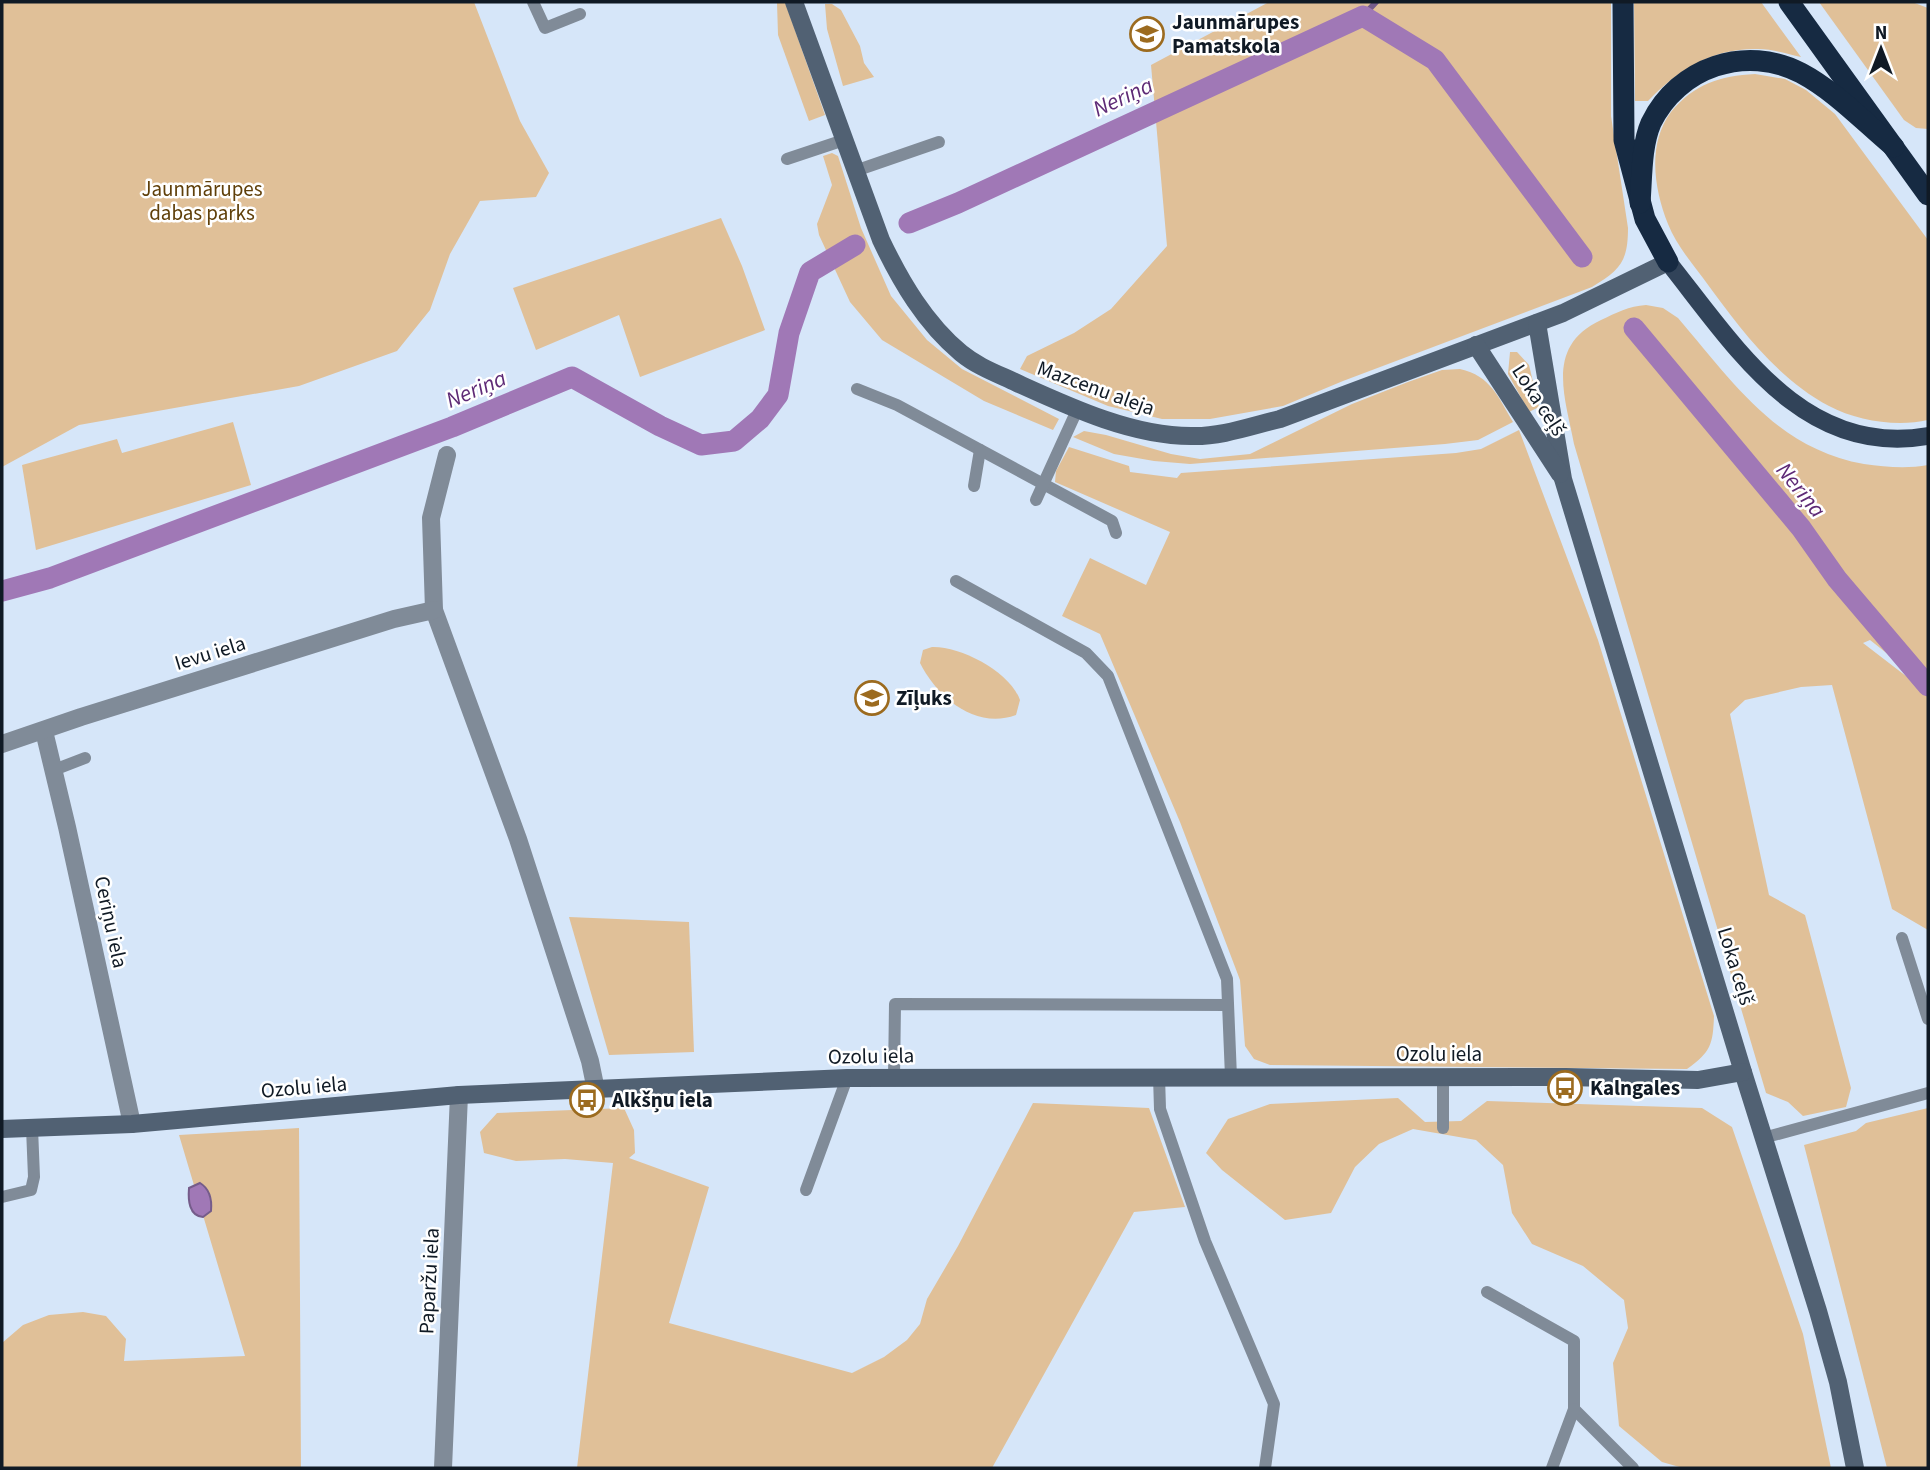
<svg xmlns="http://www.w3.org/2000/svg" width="1930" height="1470" viewBox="0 0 1930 1470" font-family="'Source Sans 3',sans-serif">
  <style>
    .green { fill: #e0c098 }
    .water { fill: #a078b6; stroke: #755c8a; stroke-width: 2 }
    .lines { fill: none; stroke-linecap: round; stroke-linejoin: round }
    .stream { stroke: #755c8a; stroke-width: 6 }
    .canal { stroke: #a078b6; stroke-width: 21 }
    .lane { stroke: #808b98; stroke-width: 12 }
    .street { stroke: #808b98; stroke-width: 18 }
    .secondary { stroke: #516173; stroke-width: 18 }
    .primary { stroke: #314359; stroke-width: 18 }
    .highway { stroke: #162a42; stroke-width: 21 }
    .labels { text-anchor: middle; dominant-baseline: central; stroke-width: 5; stroke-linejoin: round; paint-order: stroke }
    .poi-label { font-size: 21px; font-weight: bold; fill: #101a25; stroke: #fff; text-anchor: start }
    .park-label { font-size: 21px; fill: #5f3f09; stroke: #fff }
    .street-label { font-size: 21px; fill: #101a25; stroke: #fff }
    .water-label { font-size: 23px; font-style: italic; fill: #5e2a76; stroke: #fff }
  </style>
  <rect width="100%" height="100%" fill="#d6e6f9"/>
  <!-- green -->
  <g class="green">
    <path d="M2,2H474L520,121L549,173L536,197L480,201L450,254L430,310L397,351L299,386L79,425L2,467Z"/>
    <path d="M777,2H785L825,115L809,121L778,35Z"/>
    <path d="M1269,2H1611V116L1628,228C1628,262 1620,270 1592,287L1343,381L1283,406L1210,419H1162L1108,406L1020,369L1027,356L1074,333L1111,309L1167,246L1151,65Z"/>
    <path d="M1634,2H1761L1801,57C1787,54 1772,49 1758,49C1712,48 1678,70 1648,101H1635Z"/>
    <path d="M1819,2H1912L1928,8V129L1916,128L1904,120Z"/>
    <path d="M825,4H832L841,10L860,46L864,63L874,77L843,86L827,29Z"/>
    <path d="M1755,74L1785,79L1806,90L1835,114L1928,240V420C1897,427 1857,421 1829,406C1775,377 1738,326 1703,278C1690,261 1676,244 1668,224C1654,189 1647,144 1671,112C1694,84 1720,76 1755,74Z"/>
    <path d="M832,153L838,156L861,228L891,296L927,340L962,369L1059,419L1053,430L984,401L882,340L850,302L819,235L817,224L832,185L823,156Z"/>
    <path d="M721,218L742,266L765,330L640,377L619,315L536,350L513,288Z"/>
    <path d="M1646,305L1663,308L1678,318C1733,382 1776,448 1864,464C1885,467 1907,469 1928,465V686L1870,640L1863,643L1928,693V930L1892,909L1832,685L1801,687L1745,700L1730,714L1769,895L1805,915L1851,1088L1846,1107L1803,1116L1788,1102L1766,1093L1574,444C1565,396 1545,346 1601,320C1616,313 1629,306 1646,305Z"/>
    <path d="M1510,352H1517L1529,365L1539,407L1529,412L1508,374Z"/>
    <path d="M1460,369C1491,376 1498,397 1513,422L1478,440L1445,444L1190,464L1154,461L1114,454L1073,437L1084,431L1106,435L1171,454L1200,459L1250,454L1352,404L1408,382L1442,370Z"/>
    <path d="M233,422L251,485L36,550L22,465L117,439L122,453Z"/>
    <path d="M1519,430L1598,640L1714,1016C1713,1044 1711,1052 1687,1069L1270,1065L1254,1059L1245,1046L1240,980L1180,822L1100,634L1062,616L1090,558L1146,585L1170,532L1055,482L1056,471L1069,447L1129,466L1130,472L1177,478L1181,473L1456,453L1481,449Z"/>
    <path d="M932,647C961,646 1010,672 1020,700L1016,715C975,730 937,697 920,663L923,650Z"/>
    <path d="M569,917L689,922L694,1052L609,1055Z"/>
    <path d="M1398,1098L1425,1122L1461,1121L1487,1101L1702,1108L1732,1127L1803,1334L1831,1468H1683L1662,1462L1619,1426L1613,1363L1628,1328L1624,1300L1583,1266L1532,1244L1512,1213L1503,1165L1476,1140L1413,1129L1379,1144L1355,1167L1331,1213L1285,1220L1222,1170L1206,1153L1228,1119L1270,1104Z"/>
    <path d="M1033,1103L1149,1108L1185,1207L1134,1212L992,1468H577L613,1163L565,1159L516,1161L484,1153L480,1132L497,1113L624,1108L634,1130L635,1153L629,1158L709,1187L669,1323L852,1373L884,1357L907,1340L920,1324L927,1299L958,1246Z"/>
    <path d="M1928,1108V1468H1887L1804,1145L1856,1131L1866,1123Z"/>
    <path d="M299,1128L301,1468H2V1343L23,1325L49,1315L83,1312L106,1316L126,1339L124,1361L245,1356L179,1135Z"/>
  </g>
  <!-- water -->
  <path class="water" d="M200,1183C210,1189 212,1200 211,1211L203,1217C189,1216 188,1200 189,1188Z"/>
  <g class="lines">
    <!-- stream -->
    <path class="stream" d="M1363,16L1376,2"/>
    <!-- canal -->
    <g class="canal">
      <path d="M909,223L958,203L1363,16L1435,60L1582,257"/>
      <path d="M1634,328L1801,528L1837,579L1928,686"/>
      <path d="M2,591L50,578L452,427L572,377L660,426L701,445L734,441L760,419L778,395L789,333L810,272L855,245"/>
    </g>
    <!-- lane -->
    <g class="lane">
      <path d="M533,2L545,28L580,14"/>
      <path d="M787,159L844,140"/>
      <path d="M855,171L939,142"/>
      <path d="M857,389L897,405L1112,521L1116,533"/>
      <path d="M974,486L980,450"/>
      <path d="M1036,500L1078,408"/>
      <path d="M956,581L1086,653L1108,676L1227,979L1231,1077"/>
      <path d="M54,770L85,758"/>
      <path d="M1902,938L1928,1019"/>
      <path d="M1159,1076L1160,1109L1205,1241L1274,1404L1265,1468"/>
      <path d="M1443,1077V1128"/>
      <path d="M894,1078L895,1004L1228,1005"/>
      <path d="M1763,1138L1928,1093"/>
      <path d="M806,1190L847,1078"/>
      <path d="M2,1197L31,1190L34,1177L32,1128"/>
      <path d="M1487,1292L1574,1341V1409L1633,1468"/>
      <path d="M1552,1468L1574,1409"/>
    </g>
    <!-- street -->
    <g class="street">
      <path d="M447,455L431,518L434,610L518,839L590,1061L596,1090"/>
      <path d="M44,731L67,827L132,1124"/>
      <path d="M2,744L81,717L394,619L434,610"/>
      <path d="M443,1468L459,1095"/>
    </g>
    <!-- secondary -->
    <g class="secondary">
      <path d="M794,2L881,240C901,282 925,323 961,353C978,367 998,374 1017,383C1070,407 1132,436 1191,436C1221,437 1251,426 1280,419L1563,313L1668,262"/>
      <path d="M1537,323L1563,479L1743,1072L1818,1311L1838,1382L1855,1468"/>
      <path d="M1476,345L1560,474"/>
      <path d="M2,1129L132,1124L459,1095L847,1078L1566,1077L1698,1080L1743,1072"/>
    </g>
    <!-- primary -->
    <path class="primary" d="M1668,262C1735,346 1803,458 1928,436"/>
    <!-- highway -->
    <g class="highway">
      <path d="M1623,2L1624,140L1645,219L1668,262"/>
      <path d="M1789,2L1928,195"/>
      <path d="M1640,203C1642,178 1641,146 1651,123C1678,67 1746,44 1801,73C1835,91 1864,122 1894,147"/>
    </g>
  </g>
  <!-- icons -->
  <defs>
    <g id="school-ring" transform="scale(1.75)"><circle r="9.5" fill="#fff" stroke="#9c6b1f" stroke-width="1.5"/><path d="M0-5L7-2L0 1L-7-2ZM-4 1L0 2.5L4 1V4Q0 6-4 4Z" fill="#9c6b1f"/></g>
    <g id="bus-ring" transform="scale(1.75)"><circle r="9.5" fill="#fff" stroke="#9c6b1f" stroke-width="1.5"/><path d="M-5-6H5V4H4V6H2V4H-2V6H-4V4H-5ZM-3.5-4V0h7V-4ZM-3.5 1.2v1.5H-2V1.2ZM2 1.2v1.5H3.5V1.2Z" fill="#9c6b1f"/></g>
  </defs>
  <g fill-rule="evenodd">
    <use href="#school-ring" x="1147" y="34"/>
    <use href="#school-ring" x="872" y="698"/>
    <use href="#bus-ring" x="1565" y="1088"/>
    <use href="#bus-ring" x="587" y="1100"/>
  </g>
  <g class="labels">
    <!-- poi labels -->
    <g class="poi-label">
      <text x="1172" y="22">Jaunmārupes<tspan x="1172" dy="24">Pamatskola</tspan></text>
      <text x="896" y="698">Zīļuks</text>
      <text x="1590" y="1088">Kalngales</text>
      <text x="612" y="1100">Alkšņu iela</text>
    </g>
    <!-- park labels -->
    <g class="park-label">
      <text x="202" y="189">Jaunmārupes<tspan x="202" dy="24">dabas parks</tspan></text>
    </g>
    <!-- street labels -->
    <g class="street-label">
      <text transform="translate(1096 388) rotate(20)">Mazcenu aleja</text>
      <text transform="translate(1539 400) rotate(57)">Loka ceļš</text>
      <text transform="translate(210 653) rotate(-17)">Ievu iela</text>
      <text transform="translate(111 922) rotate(78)">Ceriņu iela</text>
      <text transform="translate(1736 966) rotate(73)">Loka ceļš</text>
      <text x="1439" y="1054">Ozolu iela</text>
      <text transform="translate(871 1056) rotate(-1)">Ozolu iela</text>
      <text transform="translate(304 1087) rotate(-5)">Ozolu iela</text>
      <text transform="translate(429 1281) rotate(-87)">Paparžu iela</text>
    </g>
    <!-- water labels -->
    <g class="water-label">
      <text transform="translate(1123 97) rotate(-25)">Neriņa</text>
      <text transform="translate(476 389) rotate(-23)">Neriņa</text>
      <text transform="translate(1801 490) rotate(51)">Neriņa</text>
    </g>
  </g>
  <!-- border -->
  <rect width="1930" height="1470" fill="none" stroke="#101a25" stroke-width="7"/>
  <!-- north arrow -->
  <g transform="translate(1881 49)" stroke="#ffffff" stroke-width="5" paint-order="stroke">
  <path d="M0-5L12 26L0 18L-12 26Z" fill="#101a25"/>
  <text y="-10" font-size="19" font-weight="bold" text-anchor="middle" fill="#101a25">N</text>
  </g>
</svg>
